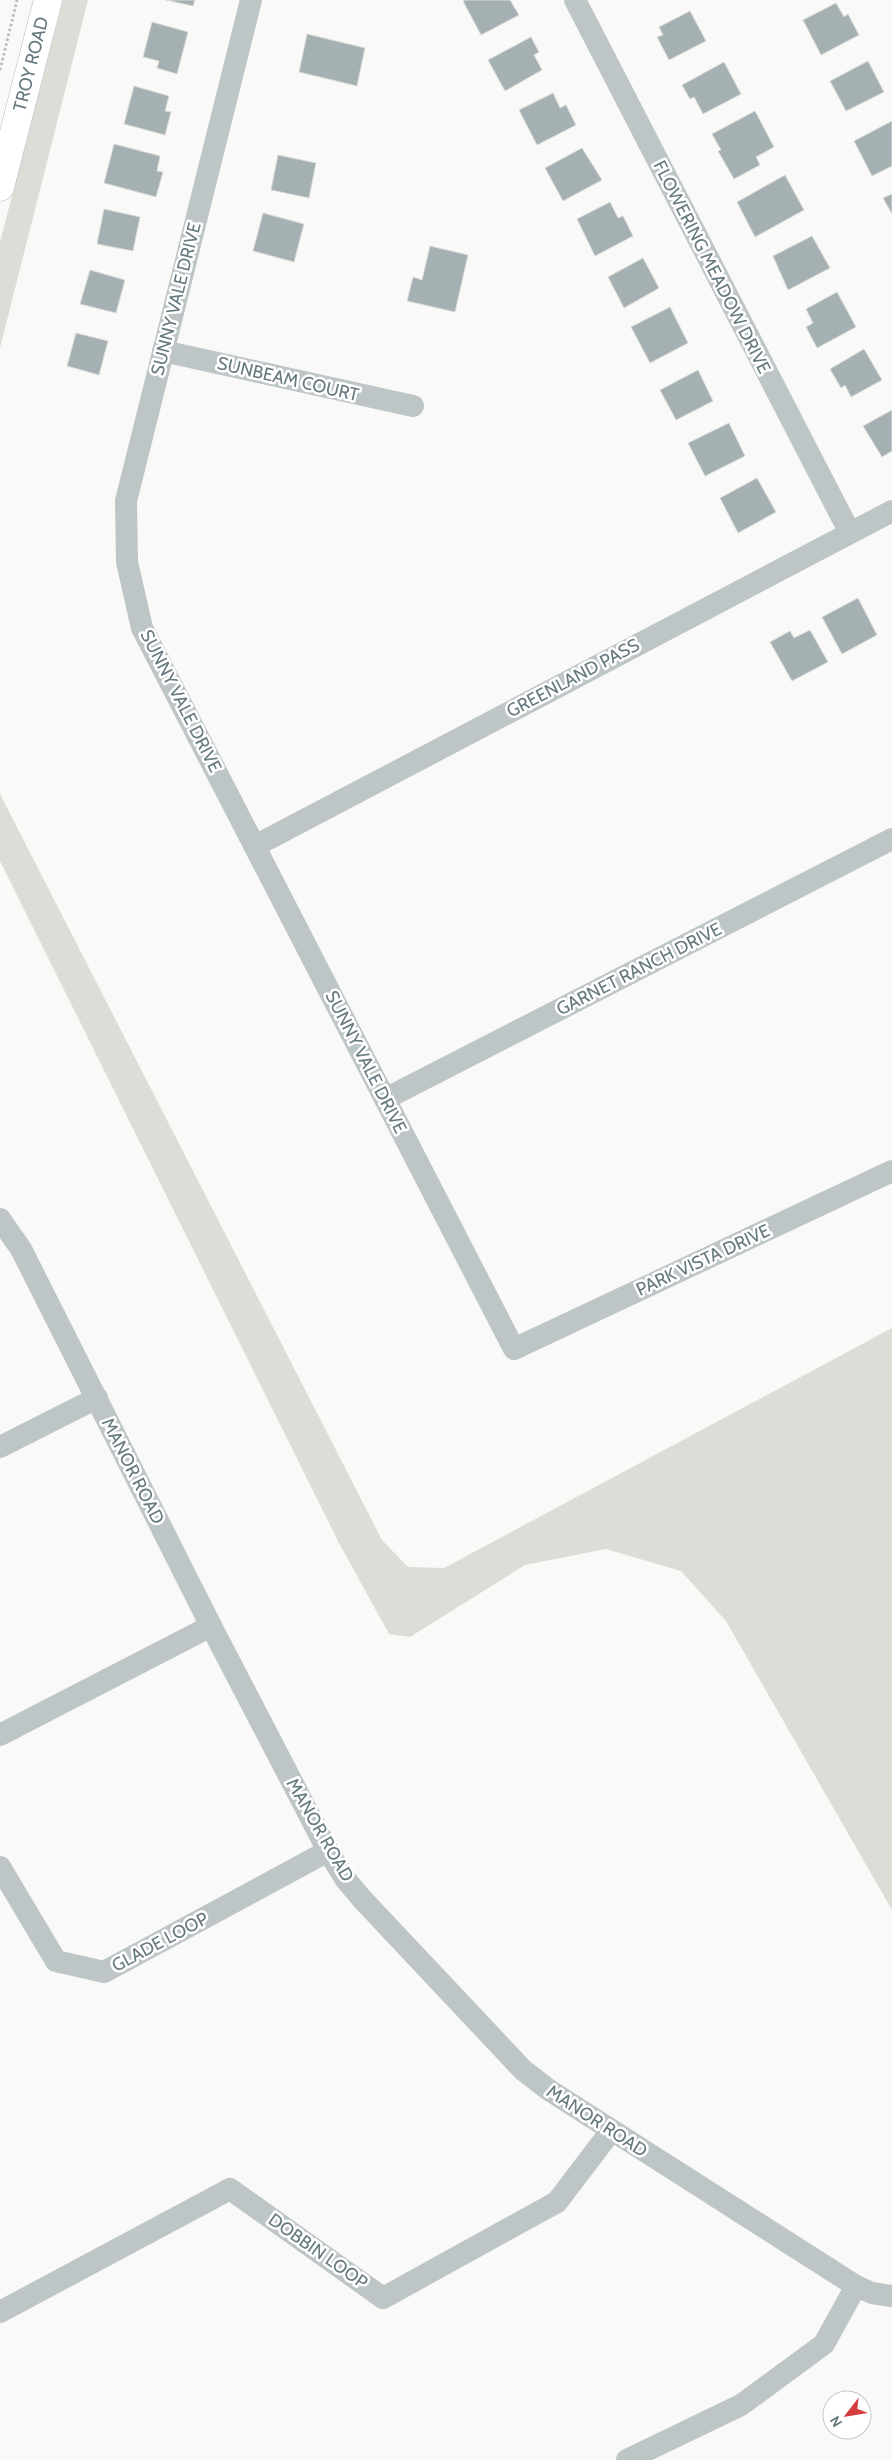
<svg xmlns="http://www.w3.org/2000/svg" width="892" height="2460" viewBox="0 0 892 2460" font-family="Cabin,sans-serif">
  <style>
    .green { fill: #dbded7 }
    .building { fill: #a4b0b2; stroke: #dbdbda }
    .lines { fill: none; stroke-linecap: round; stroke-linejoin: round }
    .secondary-casing { stroke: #b1b9bb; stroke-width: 29 }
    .path { stroke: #b9bebf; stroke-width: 3; stroke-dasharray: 2.5 2.5; stroke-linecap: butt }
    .street { stroke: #bec5c6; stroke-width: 22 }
    .secondary { stroke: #fff; stroke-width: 28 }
    .labels { text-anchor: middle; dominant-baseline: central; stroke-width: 5; stroke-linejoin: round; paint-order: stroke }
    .street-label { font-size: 18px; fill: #667a80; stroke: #fff }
  </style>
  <rect width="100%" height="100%" fill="#f9f9f7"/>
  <!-- green -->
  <g class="green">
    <path d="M63,0H88L0,348V242Z"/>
    <path d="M0,794L382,1540L408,1567L444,1568L892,1328V1910L726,1621L681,1571L606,1549L525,1565L410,1637L389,1634L339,1543L0,861Z"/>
  </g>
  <!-- building -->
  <g class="building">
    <path d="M166,0H195L193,6Z"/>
    <path d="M465,0H510L519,15L481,35L463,1Z"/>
    <path d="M836,3L844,17L848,14L859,35L821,55L803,20Z"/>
    <path d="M690,11L706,41L669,60L657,37L663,35L659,27Z"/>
    <path d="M152,22L188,32L177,74L157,68L159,61L143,57Z"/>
    <path d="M307,34L365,48L357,86L299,72Z"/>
    <path d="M531,37L539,52L534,55L542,70L505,91L488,60Z"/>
    <path d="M868,61L884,92L846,111L830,81Z"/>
    <path d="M724,62L741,94L703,114L694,97L690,99L682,85Z"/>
    <path d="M134,86L169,96L165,111L171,112L165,135L124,124Z"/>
    <path d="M553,93L560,108L566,105L576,125L537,145L519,110Z"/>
    <path d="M755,111L774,147L756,157L760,165L734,179L718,151L721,150L712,134Z"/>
    <path d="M892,121V166L872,176L854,141Z"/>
    <path d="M114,144L160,156L157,171L163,172L156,197L104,183Z"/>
    <path d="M582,148L602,180L563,201L545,168Z"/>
    <path d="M278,155L316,163L309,198L271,190Z"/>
    <path d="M785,175L804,210L755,237L737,202Z"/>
    <path d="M892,194V214L883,198Z"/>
    <path d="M610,202L618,218L623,216L633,236L595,256L577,219Z"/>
    <path d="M104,209L140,217L133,251L97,244Z"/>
    <path d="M263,213L304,224L294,262L253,251Z"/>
    <path d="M812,236L830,268L788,290L773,256Z"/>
    <path d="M430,246L468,255L455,312L407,301L413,277L422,280Z"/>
    <path d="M643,258L659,288L624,308L608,277Z"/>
    <path d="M90,270L125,280L116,313L80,304Z"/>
    <path d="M837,292L856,327L817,348L806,327L813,323L806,309Z"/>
    <path d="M670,307L688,343L650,363L631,327Z"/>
    <path d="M76,333L108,341L99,375L67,366Z"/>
    <path d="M864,349L882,380L851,397L845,385L841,388L830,369Z"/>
    <path d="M698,370L713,401L676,420L660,390Z"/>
    <path d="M892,410V451L882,457L863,426Z"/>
    <path d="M729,423L745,456L705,476L688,443Z"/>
    <path d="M757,478L776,512L738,533L720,498Z"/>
    <path d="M858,598L877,635L842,654L822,617Z"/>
    <path d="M810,630L828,662L792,681L770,642L790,631L794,638Z"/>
  </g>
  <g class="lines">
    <!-- secondary casing -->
    <g class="secondary-casing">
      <path id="secondary" d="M0,187L48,0"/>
    </g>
    <!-- path -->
    <path class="path" d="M0,70L17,0"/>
    <!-- street -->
    <g class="street">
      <path d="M251,0L126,501L127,562L142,628L514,1349L892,1171"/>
      <path d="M575,0L850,533"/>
      <path d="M163,351L413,406"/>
      <path d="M255,846L892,511"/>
      <path d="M385,1099L892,839"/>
      <path d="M0,1219L21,1249L211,1626L328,1851L346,1880L363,1900L523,2070L549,2090L856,2286L872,2293L892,2296"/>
      <path d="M0,1447L97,1398"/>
      <path d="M0,1735L211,1626"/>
      <path d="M0,1867L56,1961L104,1972L328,1851"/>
      <path d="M0,2312L230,2189L383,2298L557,2202L611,2131"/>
      <path d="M627,2460L741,2405L824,2344L856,2286"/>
    </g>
    <!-- secondary -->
    <use href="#secondary" class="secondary"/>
  </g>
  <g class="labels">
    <!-- street labels -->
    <g class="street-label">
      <text transform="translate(31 64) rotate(-76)">TROY ROAD</text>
      <text transform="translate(712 267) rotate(63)">FLOWERING MEADOW DRIVE</text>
      <text transform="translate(176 299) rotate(-76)">SUNNY VALE DRIVE</text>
      <text transform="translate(288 379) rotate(13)">SUNBEAM COURT</text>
      <text transform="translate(573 678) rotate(-28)">GREENLAND PASS</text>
      <text transform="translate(181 701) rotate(63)">SUNNY VALE DRIVE</text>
      <text transform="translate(639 969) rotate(-27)">GARNET RANCH DRIVE</text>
      <text transform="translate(366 1062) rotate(63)">SUNNY VALE DRIVE</text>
      <text transform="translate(703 1260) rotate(-25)">PARK VISTA DRIVE</text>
      <text transform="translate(133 1471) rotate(63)">MANOR ROAD</text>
      <text transform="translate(320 1830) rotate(60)">MANOR ROAD</text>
      <text transform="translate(160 1942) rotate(-28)">GLADE LOOP</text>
      <text transform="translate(597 2121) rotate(33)">MANOR ROAD</text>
      <text transform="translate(318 2251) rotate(35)">DOBBIN LOOP</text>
    </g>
  </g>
  <!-- north arrow -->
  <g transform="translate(847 2415) rotate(239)"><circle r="24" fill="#ffffff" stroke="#c2cacc"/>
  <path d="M0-4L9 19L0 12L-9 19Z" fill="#d43c3d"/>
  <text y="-8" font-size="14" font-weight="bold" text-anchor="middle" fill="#667a80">N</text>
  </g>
</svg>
